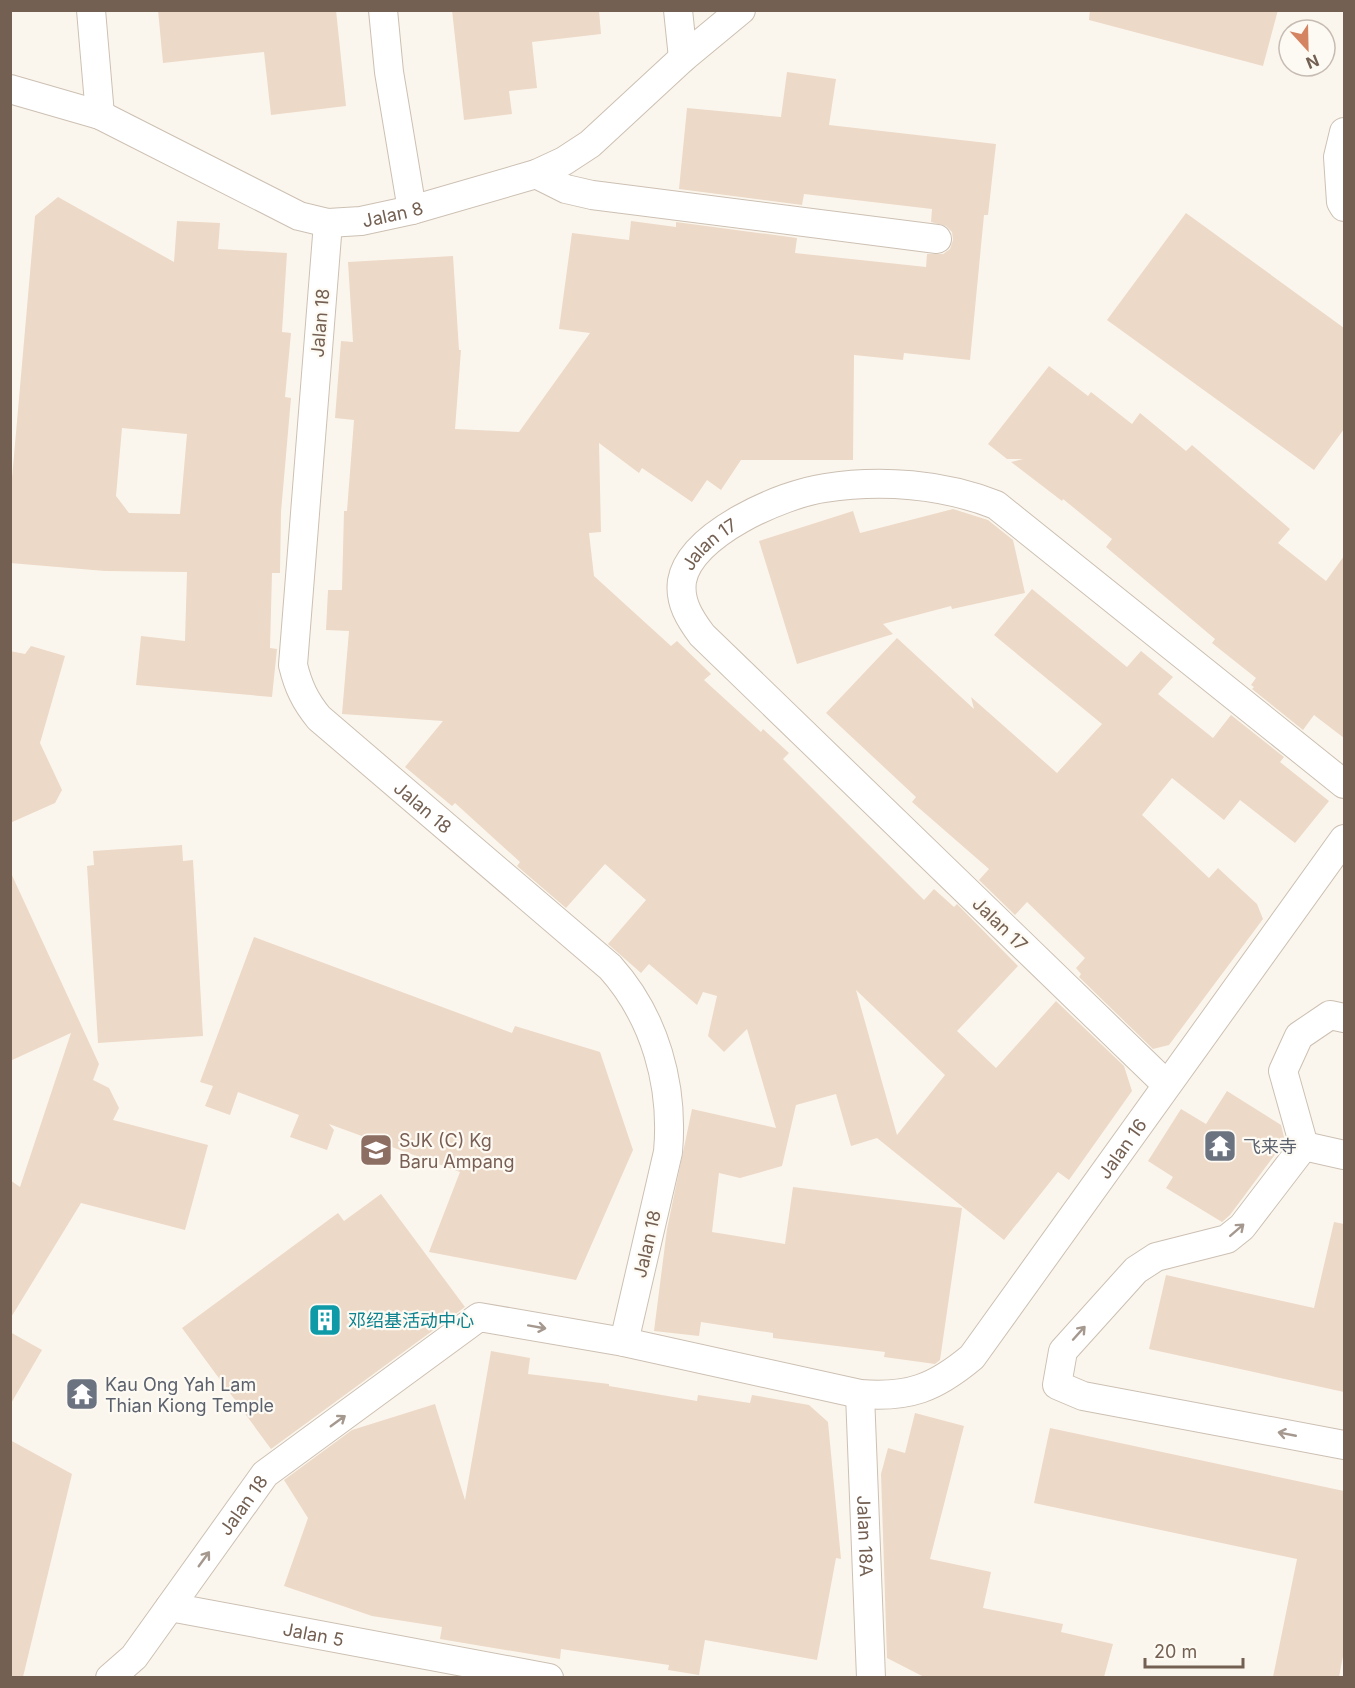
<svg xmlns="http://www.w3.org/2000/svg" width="1355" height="1688" viewBox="0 0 1355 1688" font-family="Inter,'Noto Sans SC',sans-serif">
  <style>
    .building { fill: #edd9c7; fill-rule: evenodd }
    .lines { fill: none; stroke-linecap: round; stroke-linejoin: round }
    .street-casing { stroke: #ccc0b3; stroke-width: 30 }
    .street { stroke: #fff; stroke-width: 28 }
    .oneway { stroke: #a5988f }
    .labels { text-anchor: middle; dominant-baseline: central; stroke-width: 4.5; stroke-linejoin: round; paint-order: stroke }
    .street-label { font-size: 18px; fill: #746052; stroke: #fdfaf3 }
    .education-label { font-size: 18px; fill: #785e54; stroke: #fdfaf3; text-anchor: start }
    .worship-label { font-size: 18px; fill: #5b616d; stroke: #fdfaf3; text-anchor: start }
    .culture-label { font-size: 18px; fill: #0d838f; stroke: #fdfaf3; text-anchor: start }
  </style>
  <rect width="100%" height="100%" fill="#fbf6ed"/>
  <!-- building -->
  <g class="building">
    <path d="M158,10H336L346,106L271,115L264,52L163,63Z"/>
    <path d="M452,10H599L601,34L532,42L537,88L509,91L512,114L464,120Z"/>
    <path d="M1090,10H1278L1263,66L1089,20Z"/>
    <path d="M787,72L836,79L829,125L996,144L988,215H984L970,360L904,353L903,360L854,355L853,460H741L721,490L707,480L692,502L642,468L639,473L599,443L601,532L589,533L594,576L671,646L677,641L711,674L704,680L761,732L763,729L789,753L783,759L924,900L934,889L954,907L957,904L1018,966L957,1031L996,1068L1056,1001L1124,1066L1132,1091L1069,1180L1058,1172L1004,1240L877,1138L851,1146L836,1094L796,1105L782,1166L740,1178L719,1173L712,1232L785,1244L793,1187L962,1208L940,1360L935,1364L884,1357L885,1352L773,1338V1333L701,1322L699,1336L654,1331L667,1229L692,1109L776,1128L747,1029L724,1052L708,1036L717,996L703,992L697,1005L649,964L641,973L608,944L646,900L605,864L566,908L517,866L520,862L455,803L452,806L405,767L443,721L342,714L349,631L326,630L328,590H342L344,511H347L354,420L335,418L341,341L353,342L348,262L453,256L459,350H461L455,429L519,432L590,333L559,329L572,233L629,240L631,221L676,227V222L797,238L795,253L926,267L927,254H943L950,249L953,240L952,232L946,226L931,222L932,209L804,194L802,205L679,189L687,108L781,117ZM856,990L945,1075L897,1135Z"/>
    <path d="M58,197L174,262L177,221L220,223L218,249L287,253L282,332L291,333L285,397L291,398L281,512L280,573H272L270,648L277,649L272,697L136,685L141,636L185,641L187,572L105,571L10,563V501L35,216ZM122,428L187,434L180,514L129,513L116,496Z"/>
    <path d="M1186,213L1344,328V429L1314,470L1107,320Z"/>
    <path d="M1049,366L1088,396L1091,392L1132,424L1140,413L1186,451L1192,445L1290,529L1278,543L1326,581L1344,556V738L1314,715L1303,730L1252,689L1254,687L1251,685L1256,678L1212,643L1215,639L1106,547L1112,539L1063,499L1062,501L1011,462L1023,459H1007L988,444Z"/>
    <path d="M953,509L988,520L1013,540L1025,593L952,609L951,606L883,624L893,634L797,664L759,541L853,511L860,533Z"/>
    <path d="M1032,589L1127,667L1141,651L1173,677L1158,694L1213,738L1231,715L1284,757L1280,762L1329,801L1295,843L1240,800L1224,820L1172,778L1142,815L1209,878L1218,868L1257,904L1263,919L1169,1045L1153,1049L1079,977L1081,974L1076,968L1085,958L1027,902L1015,915L979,880L989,869L912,802L916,797L826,713L897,638L974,709L971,697L1057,773L1102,724L994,635Z"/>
    <path d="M31,646L65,656L40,743L62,790L55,803L10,823V651L25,654Z"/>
    <path d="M182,845L183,861L193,860L203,1036L98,1043L87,866L94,865L93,851Z"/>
    <path d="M10,871L99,1064L93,1080L109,1088L119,1108L113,1120L208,1145L185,1230L81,1203L10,1319V1180L20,1187L71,1033L10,1061Z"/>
    <path d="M254,937L512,1033L515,1026L600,1052L633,1150L576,1280L429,1252L460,1172L329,1124L334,1130L327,1150L290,1137L299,1115L238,1092L230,1115L205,1106L213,1086L200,1082Z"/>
    <path d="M1227,1091L1281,1125L1285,1141L1230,1215L1222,1222L1166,1188L1173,1177L1148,1161L1181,1109L1206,1124Z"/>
    <path d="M381,1194L465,1307L271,1449L182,1328L338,1213L344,1221Z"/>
    <path d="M1334,1222L1344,1224V1392L1149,1349L1166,1275L1314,1308Z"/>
    <path d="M10,1332L42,1350L10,1405Z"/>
    <path d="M491,1351L530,1358L528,1374L609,1384V1386L697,1401L698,1395L750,1403L752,1395L809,1405L828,1422L841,1559L836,1558L817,1660L705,1640L699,1675L668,1670L669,1665L561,1649L560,1659L440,1639L442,1627L372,1616L284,1586L308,1518L284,1480L352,1430L435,1404L465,1500Z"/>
    <path d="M915,1413L964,1426L930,1559L991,1572L983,1608L1063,1624L1061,1632L1113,1644L1104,1677H924L887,1658L881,1474L888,1448L905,1453Z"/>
    <path d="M1050,1428L1344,1491V1651L1339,1677H1273L1297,1559L1034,1503Z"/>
    <path d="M10,1440L72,1474L23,1677H10Z"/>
  </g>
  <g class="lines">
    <!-- street casing -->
    <g class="street-casing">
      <g id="street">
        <path d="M91,10L100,115"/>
        <path d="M383,10L389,72L412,210"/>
        <path d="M678,10L683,58"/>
        <path id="s1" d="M10,89L100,115L299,216L328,223L361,221L412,210L536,174L564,161L590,144L683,58L741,10"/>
        <path d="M1344,132L1338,157L1341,202L1344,207"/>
        <path d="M536,174L566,189L592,195L937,239"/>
        <path id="s2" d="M328,223L293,665C298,686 305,701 319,718L610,967C655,1017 674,1085 668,1152L624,1342"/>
        <path id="s3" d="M1166,1084L702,635C690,619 679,602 682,581C690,534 782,494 825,488C881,479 943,484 996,505L1344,784"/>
        <path d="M1304,1146L1242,1227L1227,1239L1156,1257L1136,1270L1063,1351L1057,1385L1083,1396L1344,1445"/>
        <path d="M1304,1146L1283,1071L1299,1036L1330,1015L1344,1018"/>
        <path d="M1304,1146L1344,1155"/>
        <path id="s4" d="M860,1394L871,1678"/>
        <path id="s5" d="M170,1607L549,1678"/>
        <path id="s6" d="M110,1678L134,1657L265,1474L479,1317L624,1342L860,1394C909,1398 935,1388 972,1357L1344,839"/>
      </g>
    </g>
    <!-- street -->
    <use href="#street" class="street"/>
  </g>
  <!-- one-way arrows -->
  <defs><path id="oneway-shaft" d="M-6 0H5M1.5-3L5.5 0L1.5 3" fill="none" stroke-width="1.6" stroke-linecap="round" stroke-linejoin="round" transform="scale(1.5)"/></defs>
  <g class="oneway">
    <use href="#oneway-shaft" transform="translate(1237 1230) rotate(-41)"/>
    <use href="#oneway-shaft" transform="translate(537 1327) rotate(10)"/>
    <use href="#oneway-shaft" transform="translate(1079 1333) rotate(-48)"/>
    <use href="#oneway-shaft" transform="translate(338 1421) rotate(-36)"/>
    <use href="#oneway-shaft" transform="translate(1287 1434) rotate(-169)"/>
    <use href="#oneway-shaft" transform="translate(204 1559) rotate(-54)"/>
  </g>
  <!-- icons -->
  <defs>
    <g id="temple-square" transform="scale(1.725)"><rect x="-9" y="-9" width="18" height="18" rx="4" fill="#6b7280" stroke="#fdfaf3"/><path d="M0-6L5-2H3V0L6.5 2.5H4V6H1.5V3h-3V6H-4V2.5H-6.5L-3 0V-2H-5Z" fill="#fff"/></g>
    <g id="school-square" transform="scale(1.725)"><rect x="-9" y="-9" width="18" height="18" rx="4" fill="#8d6e63" stroke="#fdfaf3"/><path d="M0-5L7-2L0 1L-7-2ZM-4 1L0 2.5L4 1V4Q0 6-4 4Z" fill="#fff"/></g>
    <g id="building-square" transform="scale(1.725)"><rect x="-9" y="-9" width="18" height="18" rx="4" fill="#0f9aa8" stroke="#fdfaf3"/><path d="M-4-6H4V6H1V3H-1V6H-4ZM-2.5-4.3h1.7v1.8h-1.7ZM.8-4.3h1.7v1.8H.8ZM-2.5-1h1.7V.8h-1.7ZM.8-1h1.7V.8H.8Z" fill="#fff"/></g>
  </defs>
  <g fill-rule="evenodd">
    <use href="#temple-square" x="1220" y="1146"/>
    <use href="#school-square" x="376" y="1150"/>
    <use href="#building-square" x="325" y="1320"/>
    <use href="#temple-square" x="82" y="1394"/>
  </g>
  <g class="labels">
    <!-- street labels -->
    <g class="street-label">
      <text stroke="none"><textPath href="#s1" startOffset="412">Jalan 8</textPath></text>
      <text transform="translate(320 323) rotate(-85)">Jalan 18</text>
      <text stroke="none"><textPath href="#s3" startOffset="752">Jalan 17</textPath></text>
      <text stroke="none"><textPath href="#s2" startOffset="640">Jalan 18</textPath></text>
      <text transform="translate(1000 924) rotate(44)">Jalan 17</text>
      <text stroke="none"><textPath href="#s6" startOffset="1290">Jalan 16</textPath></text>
      <text transform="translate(647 1244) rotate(-77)">Jalan 18</text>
      <text stroke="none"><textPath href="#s6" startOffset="219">Jalan 18</textPath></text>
      <text stroke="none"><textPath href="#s4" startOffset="142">Jalan 18A</textPath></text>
      <text stroke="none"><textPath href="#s5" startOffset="146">Jalan 5</textPath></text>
    </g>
    <!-- education labels -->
    <g class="education-label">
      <text x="399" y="1140">SJK (C) Kg<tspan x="399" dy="21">Baru Ampang</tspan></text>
    </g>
    <!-- worship labels -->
    <g class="worship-label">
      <text x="1243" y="1146">飞来寺</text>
      <text x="105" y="1384">Kau Ong Yah Lam<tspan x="105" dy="21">Thian Kiong Temple</tspan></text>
    </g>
    <!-- culture labels -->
    <g class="culture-label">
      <text x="348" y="1320">邓绍基活动中心</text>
    </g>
  </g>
  <!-- border -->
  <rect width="1355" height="1688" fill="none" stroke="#746052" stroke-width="24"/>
  <!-- north arrow -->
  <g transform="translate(1307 48) rotate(158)"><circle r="28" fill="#fdfaf3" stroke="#c6bcb3" stroke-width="1.5"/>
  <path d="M0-4.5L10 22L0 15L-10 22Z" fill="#d58462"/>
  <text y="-9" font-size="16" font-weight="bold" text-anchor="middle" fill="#746052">N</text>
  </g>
  <!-- scale -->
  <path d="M1145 1658v9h98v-9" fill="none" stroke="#746052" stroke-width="3"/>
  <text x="1154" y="1658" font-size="18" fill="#746052" stroke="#fdfaf3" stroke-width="4.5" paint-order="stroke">20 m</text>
</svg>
